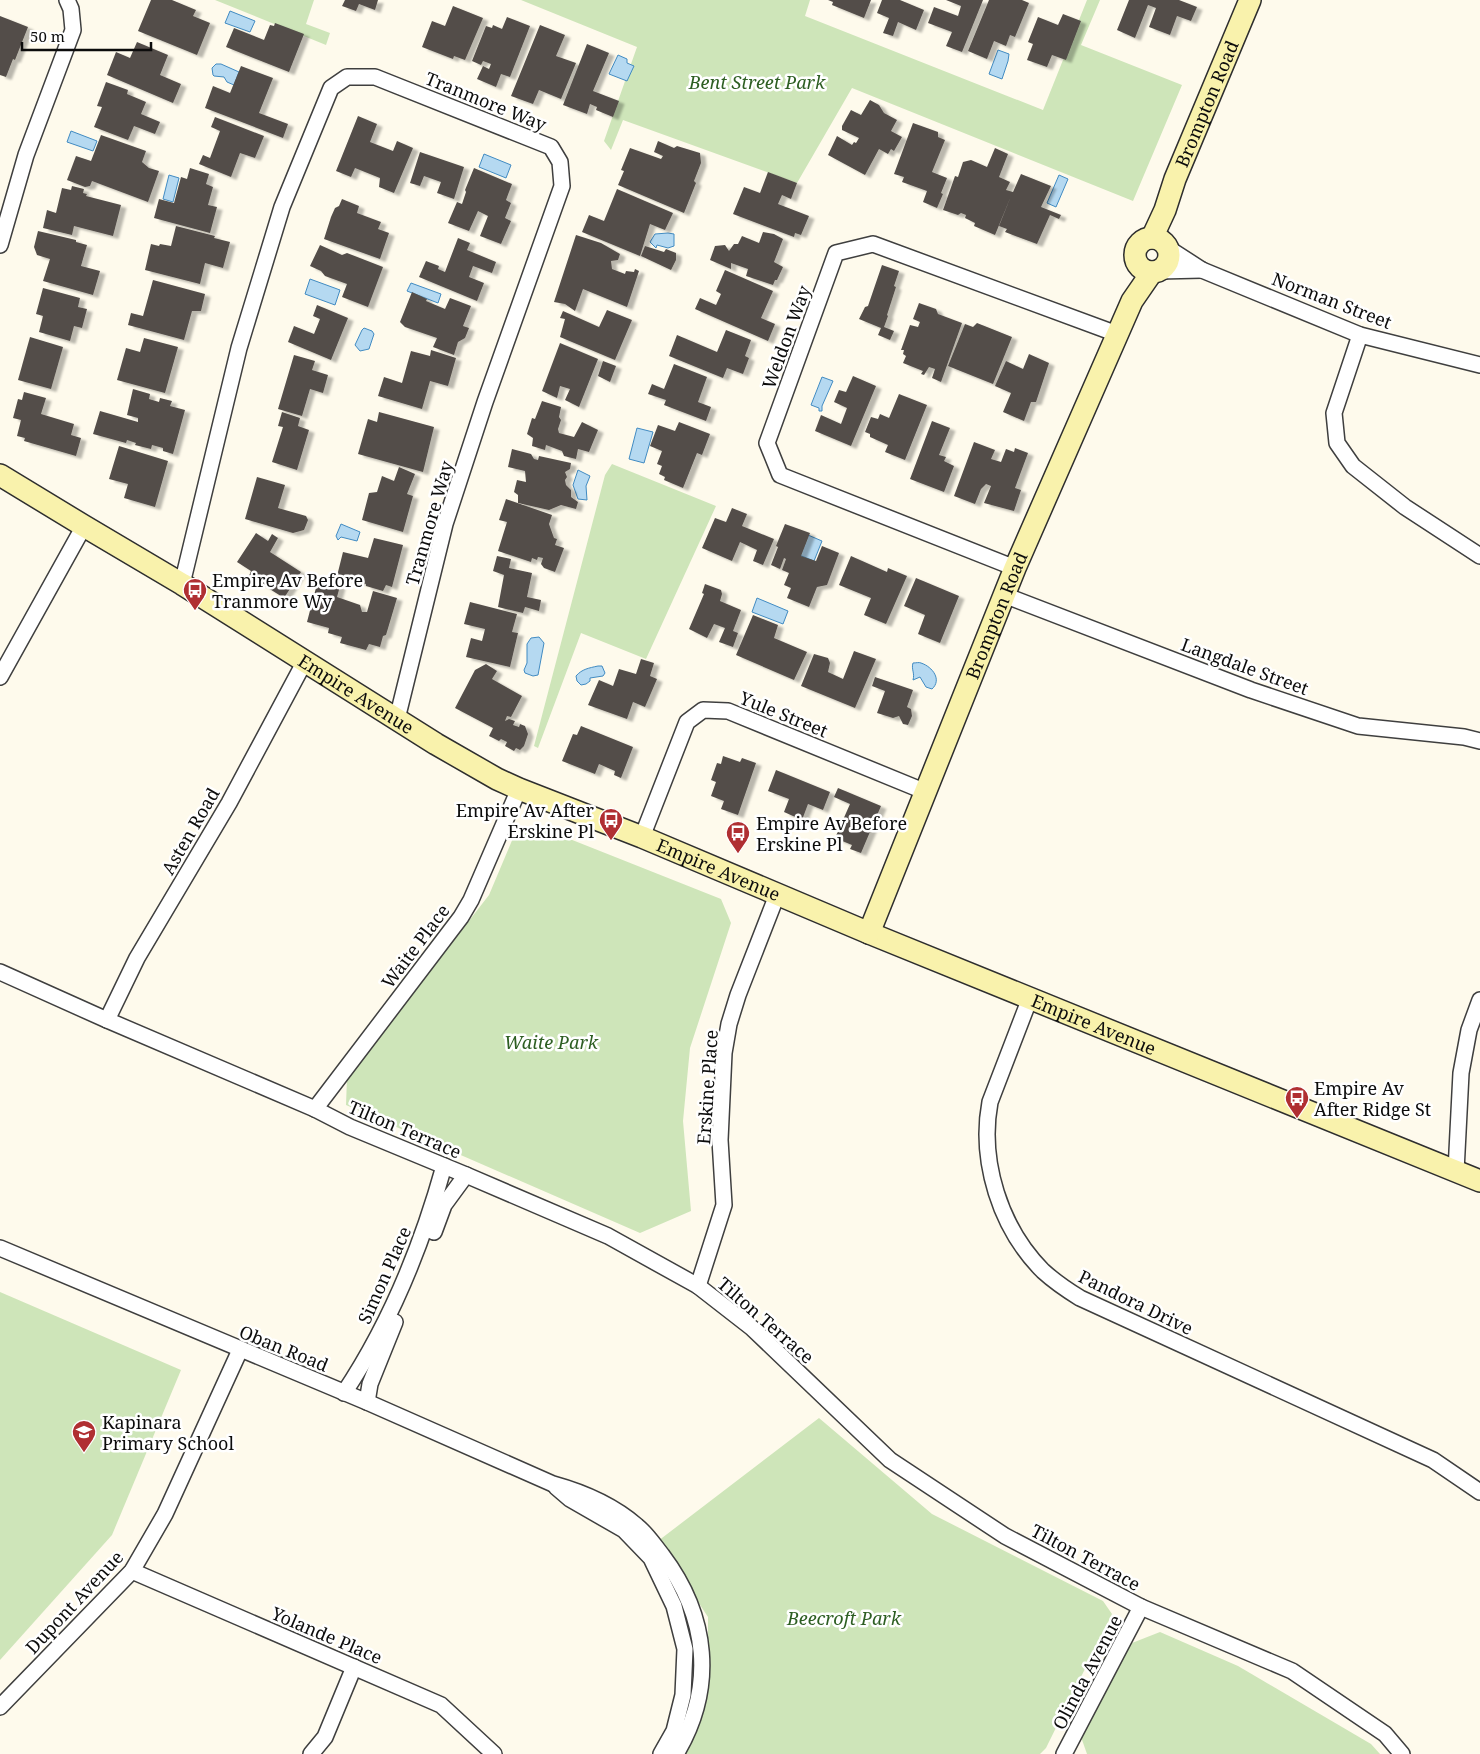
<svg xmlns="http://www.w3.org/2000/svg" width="1480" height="1754" viewBox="0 0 1480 1754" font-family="'Noto Serif',serif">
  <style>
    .green { fill: #cee5b9 }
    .water { fill: #b5d9f1; stroke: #418bc2 }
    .building { fill: #534d49; filter: url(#shadow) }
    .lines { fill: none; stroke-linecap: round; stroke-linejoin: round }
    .street-casing { stroke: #3f3f3f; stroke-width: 18 }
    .secondary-casing { stroke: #2e2e2e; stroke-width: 24 }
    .street { stroke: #fff; stroke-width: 15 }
    .secondary { stroke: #f9f2ac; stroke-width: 21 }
    .labels { text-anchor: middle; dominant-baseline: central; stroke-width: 5; stroke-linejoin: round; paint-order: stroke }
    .park-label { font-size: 18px; font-style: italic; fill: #2d5e22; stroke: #fff }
    .street-label { font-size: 18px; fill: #0c0c0c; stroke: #fff }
    .poi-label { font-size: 18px; fill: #0c0c0c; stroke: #fff; text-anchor: start }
  </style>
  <defs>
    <filter id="shadow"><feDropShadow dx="5.5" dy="3" stdDeviation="1" flood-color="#0004"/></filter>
  </defs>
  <rect width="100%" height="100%" fill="#fefaec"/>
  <!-- green -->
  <g class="green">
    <path d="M215,0H314L306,24L330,33L326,45Z"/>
    <path d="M521,0H810L805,16L1043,110L1087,0H1100L1081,45L1182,85L1133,201L852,88L797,183L623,120L611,150L604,141L637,47Z"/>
    <path d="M612,464L716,506L646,659L581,633L538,748L534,746L605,475Z"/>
    <path d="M537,826L721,899L731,923L690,1048L683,1121L691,1211L640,1233L346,1105L347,1078L489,895L516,831Z"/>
    <path d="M0,1292L181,1370L112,1535L0,1660Z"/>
    <path d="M819,1418L932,1514L1103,1601L1112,1614L1046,1748L1040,1754H680L708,1694V1617L658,1541Z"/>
    <path d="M1160,1632L1238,1666L1371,1744L1380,1754H1087L1081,1737L1132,1643Z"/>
  </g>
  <!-- water -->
  <g class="water">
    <path d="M230,11L255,21L250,32L225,23Z"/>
    <path d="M998,50L1009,54L1008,61L1002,79L989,74Z"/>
    <path d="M618,55L627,59V63L634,66L627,81L609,74Z"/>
    <path d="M216,64H221L239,72L234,85L227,82L224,77L214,76L213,75L212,68Z"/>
    <path d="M71,131L97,141L93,151L67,142Z"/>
    <path d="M484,154L511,165L506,178L479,167Z"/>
    <path d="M169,175L179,178L173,202L163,199Z"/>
    <path d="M1059,175L1068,179L1056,207L1047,203Z"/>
    <path d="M668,233L674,234V246L668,248L657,245L656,248L650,242L655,234Z"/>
    <path d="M310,279L340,290L335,305L305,294Z"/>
    <path d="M411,283L441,294L438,303L407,291Z"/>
    <path d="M364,328L372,331L374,334L369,349L360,351L355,345L362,330Z"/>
    <path d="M822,377L833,381L822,406V411H819V408L811,405Z"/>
    <path d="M637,428L653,432L644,463L629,459Z"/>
    <path d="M578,470L590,476L586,486L587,500L578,499L573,485Z"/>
    <path d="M341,524L360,532L357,541L341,537L338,540L336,536Z"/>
    <path d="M808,535L822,541L814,561L799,555Z"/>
    <path d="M757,598L788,611L783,624L752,612Z"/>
    <path d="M539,637L544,643L538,675L533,676L525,673L524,670L527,663V644L531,638Z"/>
    <path d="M913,663C916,663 919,662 921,663C933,667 942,680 932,689L926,687L920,677L913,680C915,673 911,669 913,663Z"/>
    <path d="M598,666H602L605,673L603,676L590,678V681L586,684L581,685L577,681L576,676C582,669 589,668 598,666Z"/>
  </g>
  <!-- building -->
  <g class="building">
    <path d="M151,0H172L196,10L193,16L210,23L197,55L138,31Z"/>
    <path d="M345,0H378L375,10L359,4L356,11L342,6Z"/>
    <path d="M828,0H871L864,18L832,5L833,2Z"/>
    <path d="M882,0H900L924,10L916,30L898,22L893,36L883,33L889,18L877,13Z"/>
    <path d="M946,0H983L962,52L946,46L952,32L928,23L934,7L958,16L961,6Z"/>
    <path d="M989,0H1022L1029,3L1015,37L1010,35L1006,46L994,41L987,59L968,51Z"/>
    <path d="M1129,0H1179L1197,7L1191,21L1177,16L1170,35L1149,27L1156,8L1148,5L1135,38L1117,30Z"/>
    <path d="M453,6L483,18L465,60L454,56L453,59L422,47L432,21L445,26Z"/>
    <path d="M1063,14L1081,21L1066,60L1052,55L1047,67L1027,60L1033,44L1028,42L1038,17L1058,25Z"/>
    <path d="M0,16L28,27L15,60L13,59L6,77L0,75Z"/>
    <path d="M507,17L530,26L510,77L501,74L496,87L477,79L483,66L489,69L491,64L483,61L481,65L472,61L486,26L492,28L493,25L502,29Z"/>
    <path d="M275,23L304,34L289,72L226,47L234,28L264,40L270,25L274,26Z"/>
    <path d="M540,25L565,35L556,56L576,63L561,99L539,90L533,104L511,96Z"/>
    <path d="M137,42L168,55L160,75L181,84L173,103L107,75L116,52L130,58Z"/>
    <path d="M587,44L609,53L593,91L619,101L613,117L596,110L597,107L590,104L587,114L563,105Z"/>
    <path d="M241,66L273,78L259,113L288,124L283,138L205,108L213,86L230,93Z"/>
    <path d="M106,82L128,90L127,94L146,102L141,114L160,122L155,134L134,126L128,140L94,127L102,107L97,106Z"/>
    <path d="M870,100L879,105L884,113L897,120L891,131L902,137L894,151L891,149L888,154L879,149L865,175L828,155L837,136L852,145L854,142L856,143L859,138L842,130V126L851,110L861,115Z"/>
    <path d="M358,116L377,124L370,142L393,151L397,141L413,148L394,193L379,187L380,178L355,168L351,177L336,171Z"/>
    <path d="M215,117L264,136L255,158L240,153L231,177L199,164L203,155L210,158L220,131L211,127Z"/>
    <path d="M913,123L938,132V137L945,140L932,172L947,178L941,193L943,194L937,208L923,202L927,191L902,182L904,177L894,174Z"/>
    <path d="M101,135L146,151L142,162L149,168L159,171L148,202L92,181L90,186L85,187L67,180L76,156L91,161Z"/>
    <path d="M658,141L674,148L677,146L700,153L701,163L694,181L696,183L684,213L618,185L624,171L621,170L630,148L661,159L663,156L654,152Z"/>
    <path d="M995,148L1008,154L999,177L1010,182L1006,190L1013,192L1021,174L1051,186L1041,207L1061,215L1059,219L1050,215L1037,244L1005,232L1007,229L999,226L1011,196L995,235L974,226L975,223L965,218L966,215L961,213L958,215L943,210L955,176L958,177L963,162L971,160L987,167Z"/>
    <path d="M420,152L464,167L454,199L437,193L441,182L424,176L420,186L410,183Z"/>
    <path d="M190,168L209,174L206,184L213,187L208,205L217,207L210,233L154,218L159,199L174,203L181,177L187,179Z"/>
    <path d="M474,168L512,184L506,200L511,203L505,218L511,221L501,244L480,236L488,216L478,211L469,231L448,223L457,202L462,204L466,192L465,190Z"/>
    <path d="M768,172L797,183L791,199L782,195L778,204L809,216L801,235L795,233L794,237L733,214L744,187L760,193Z"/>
    <path d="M72,186L84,189L83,193L87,194L86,196L121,205L113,236L74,226L72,235L43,228L47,210L56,213L62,188L71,190Z"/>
    <path d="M617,189L673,213L665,230L650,224L640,256L582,232L589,215L604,221Z"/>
    <path d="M342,199L359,206L357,213L381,222L378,229L389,233L380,259L324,239L331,217L335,208L339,206Z"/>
    <path d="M176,226L215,236L214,238L230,242L223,268L205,263L200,284L145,270L151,244L159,246L160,244L171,246Z"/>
    <path d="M38,231L76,240V242L87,245L81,266L100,271L93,295L43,281L50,259L37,255L34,247Z"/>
    <path d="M763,232L774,234L783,239L774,262L783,267L777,280H775L773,285L746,276L748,269L731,263V269L710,260L715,246L725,245L729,251L734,244H738L742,236L759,243Z"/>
    <path d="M576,235L601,243L620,254L618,260L611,261L612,269L625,274L626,271L634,272L635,269L639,271L627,307L583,289L575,311L565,304L554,302Z"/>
    <path d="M458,238L470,243L467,250L496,262L492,273L473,266L469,277L484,283L477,301L419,277L426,261L439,266L438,269L445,272Z"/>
    <path d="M320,245L342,255L347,253L383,267L368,307L342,297L347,284L325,276L321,271L310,266Z"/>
    <path d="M645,246L664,252L666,249L676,253V260L671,270L641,256Z"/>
    <path d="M882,265L899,271L894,286L896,287L887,315L888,316L884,327L894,331L890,340L878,335L881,328L859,319L865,307L868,306Z"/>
    <path d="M725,270L773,291L761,318L775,324L768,341L695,309L700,298L716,305L721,294L716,291Z"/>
    <path d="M153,280L205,294L201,311H192L184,340L128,325L131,313L143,316Z"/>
    <path d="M43,288L80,298L78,307L87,309L82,328L74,326L70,341L39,332L43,316L36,314Z"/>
    <path d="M412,292L427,299L426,301L445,309L450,298L471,306L463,326L469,328L465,338L458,342L454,355L433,347L437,338L405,327L400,322Z"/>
    <path d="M919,303L936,309L938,314L962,323L941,382L932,378L935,369L929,367L924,375L921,374L923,371L903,363L906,356L903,354L904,350H901L910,325L918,327L920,322L913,319Z"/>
    <path d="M317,305L348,318L331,360L288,342L294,326L314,334L320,319L313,316Z"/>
    <path d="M607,310L632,320L615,360L560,337L565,319L560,318L563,311L599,327Z"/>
    <path d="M977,323L1012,337L993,384L948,366L965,324L973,327Z"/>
    <path d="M726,330L751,340L745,356L749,358L743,374L727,368L723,378L669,356L677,335L717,352Z"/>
    <path d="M30,337L63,347L51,389L18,380Z"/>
    <path d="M144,338L178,347L165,393L117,380L126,348L140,352Z"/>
    <path d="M560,343L598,359L579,407L565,400L570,389L560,386L557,398L542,391Z"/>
    <path d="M431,350L456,358L448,386L430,381L422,409L378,396L384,377L402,383L411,351L430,356Z"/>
    <path d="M1029,354L1049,363L1036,402H1031L1024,421L1003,412L1011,393L995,386L1006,361L1023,369Z"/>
    <path d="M294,355L315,361L312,370L328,375L323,393L310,389L302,416L278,409Z"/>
    <path d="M603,361L616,366L610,382L598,376Z"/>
    <path d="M674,364L707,377L698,402L711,407L706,421L664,405L666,400L648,394L652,384L664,389Z"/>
    <path d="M853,376L876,386L851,446L815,431L821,415L841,424L847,408L834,402L839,390L846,392Z"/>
    <path d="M133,389L150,394L149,399L159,402L160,398L172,401L170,406L185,410L173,454L163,451V448L152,445L151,449L135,445L136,443L127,440L126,443L93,434L100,411L138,422V418L127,415Z"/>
    <path d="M24,392L46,398L41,414L74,424L71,435L81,438L76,456L24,441L25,438L17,436L21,420L13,418L18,399L22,400Z"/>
    <path d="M899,394L927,405L905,460L885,452L888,445L870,437V434L865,432L871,417L878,419L880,414L889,418Z"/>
    <path d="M542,401L561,407L559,417L561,420L558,429L559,433L574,437L582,422L598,430L589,452L578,449L576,459L564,456L562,451L546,445L545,450L532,446L533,438L527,434L532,418L535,419Z"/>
    <path d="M282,412L300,418L298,426L309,430L297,470L272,462L283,427L278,426Z"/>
    <path d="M379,412L434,427L423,472L358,454L368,419L377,422Z"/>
    <path d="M932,421L950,428L939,455L946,457L944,461L954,466L944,492L910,479Z"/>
    <path d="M679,422L710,434L702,455L697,453L683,488L664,480L665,477L659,474L662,466L657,464L662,451L650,446L658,425L675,431Z"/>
    <path d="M974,442L995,450L991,459L1001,462L1006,449L1014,452L1015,448L1028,453L1015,488L1021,490L1014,511L984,503L991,486L986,484L981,489L975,504L954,496Z"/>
    <path d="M119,446L168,461L155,507L124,498L128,484L109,479Z"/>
    <path d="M512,449L531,454L534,459L538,460L539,456L571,463L570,469L565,472L567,477L565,480L566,485L571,490V497L578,502L576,509L561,505L549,510L518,503V495L514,492L517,480L526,482L525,471L508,467Z"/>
    <path d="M399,467L415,474L407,494L413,496L403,532L362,520L369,493L377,492L382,476L394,481Z"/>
    <path d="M257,477L285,485L278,508L306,516L308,520L304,530L293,533L245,519Z"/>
    <path d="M506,499L552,515L549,524L554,538L557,539L555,545L564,548L555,572L544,568L541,564L543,558L538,557L537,560L532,558L531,562L498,551L507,522L499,520Z"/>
    <path d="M732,508L747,514L742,526L774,539L763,565L753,561L757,550L740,542L732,561L702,548L715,518L726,522Z"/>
    <path d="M785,524L810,533L801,556L816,561L822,546L839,553L827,585L817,587L809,607L787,598L791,588L784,585L789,573L782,570L786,559L784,558L780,569L771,565L778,547L776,546Z"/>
    <path d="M256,533L268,541L272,534L278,538L270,552L301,572L284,598L249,576L251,571L237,562Z"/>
    <path d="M374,538L403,545L392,587L386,585L383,591L366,586V584L337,576L343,552L368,558Z"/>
    <path d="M497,556L511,559L509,568L532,573L527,597L541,600L539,611L525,607L523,613L498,607L504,575L493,571Z"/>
    <path d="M851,556L887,572L888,568L907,576L886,624L864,615L871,598L839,585Z"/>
    <path d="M916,578L959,596L940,643L918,634L925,615L904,606Z"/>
    <path d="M318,580L340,586L337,597L360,605L362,612H367L373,591L397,598L386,635L383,636L380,647L369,644L366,650L340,643L342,637L328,633L329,628L307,622Z"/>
    <path d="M705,584L721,590L722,594L720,601L741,610L733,631L738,633L733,647L719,642L725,628L714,624L707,638L689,629L704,594L702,593Z"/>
    <path d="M470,602L517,614L512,632L518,633L510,667L466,657L471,638L482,641L485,629L464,624Z"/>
    <path d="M753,615L778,625L774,638L807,652L794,680L736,655Z"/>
    <path d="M854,651L876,659L855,708L801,686L814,654L828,658L830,663L828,672L843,679Z"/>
    <path d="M641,659L654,663L650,676L657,679L645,707L633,702L627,719L588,705L599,680L613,686L619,669L636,674Z"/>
    <path d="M486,664L497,671L492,679L522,696L511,717L507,716L505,721L509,719L515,721L513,725L519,727L520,724L525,726L528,734L524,746L520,750L516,748L514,751L505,746L507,742L501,739L499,741L489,736L493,728L455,708L475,670Z"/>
    <path d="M875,677L913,690L907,707L911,709L912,716L908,725L903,724L899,716L893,718L877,713L885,691L872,686Z"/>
    <path d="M581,726L633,747L621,778L614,775L615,771L599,764L595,774L562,761L573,734L577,735Z"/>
    <path d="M723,756L740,762L742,758L756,763L738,815L721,809L724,801L711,796L716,782L711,780L717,763L721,764Z"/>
    <path d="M776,770L830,792L823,810L808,804L802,820L784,812L789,799L768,791Z"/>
    <path d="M838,788L881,806L861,853L850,849L852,845L835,838L850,804L834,797Z"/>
  </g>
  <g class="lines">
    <!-- street casing -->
    <g class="street-casing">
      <g id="street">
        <path d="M0,245L26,155L73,30L71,9L67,0"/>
        <path d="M1168,248L1202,270L1360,335L1480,365"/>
        <path d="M1159,271L1202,270"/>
        <path d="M1360,335L1334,413L1337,443L1353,466L1405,507L1480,556"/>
        <path d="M1015,568L780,475L767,443L836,253L873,244L1117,334"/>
        <path d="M182,584L239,348L282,207L331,88L347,77H375L551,147L560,162L562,186L485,402L445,524L397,719"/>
        <path d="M1004,595L1251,690L1358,726L1464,737L1480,741"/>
        <path d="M0,677L84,526"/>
        <path d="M642,837L687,722L703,710L728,711L926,792"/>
        <path d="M0,972L107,1020L315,1109L350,1127L466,1175L608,1236L698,1286L752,1328L890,1460L1005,1536L1141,1607L1292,1671L1385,1734L1402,1754"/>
        <path d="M1030,998L990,1102C979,1161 1000,1228 1043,1271C1054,1281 1067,1290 1080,1298L1433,1460L1480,1492"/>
        <path d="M107,1020L137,958L229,803L305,661"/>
        <path d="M315,1109L461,917L471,900L519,789"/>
        <path d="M1456,1171L1461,1073L1469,1030L1480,1000"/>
        <path d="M434,1232L444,1205L466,1175"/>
        <path d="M0,1248L367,1402L553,1484C582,1492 614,1506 637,1526C647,1534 654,1545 662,1555C708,1616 716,1687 676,1754"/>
        <path d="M698,1286L724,1205L720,1140L724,1053L729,1024L738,995L777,895"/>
        <path d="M344,1393C390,1324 422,1245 444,1166"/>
        <path d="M367,1402L370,1384L395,1322"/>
        <path d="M556,1487L570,1499L624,1530L651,1558L674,1606L685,1649L683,1695L674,1731L661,1754"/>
        <path d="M132,1571L441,1705L494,1754"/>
        <path d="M0,1707L132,1571L165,1514L240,1350"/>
        <path d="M311,1754L325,1737L354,1667"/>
        <path d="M1064,1754L1141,1607"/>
      </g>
    </g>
    <!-- secondary casing -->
    <g class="secondary-casing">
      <g id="secondary">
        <path id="s1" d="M1152,238L1165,210L1175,179L1250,0"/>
        <circle cx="1152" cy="255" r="17"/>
        <path id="s2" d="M0,475L84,526L182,584L436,744L497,779L519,789L642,837L869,933L1480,1181"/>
        <path id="s3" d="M869,933L1015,568L1132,301L1152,272"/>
      </g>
    </g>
    <!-- street -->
    <use href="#street" class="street"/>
    <!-- secondary -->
    <use href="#secondary" class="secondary"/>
  </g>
  <!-- icons -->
  <defs>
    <g id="bus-pin" transform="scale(1.25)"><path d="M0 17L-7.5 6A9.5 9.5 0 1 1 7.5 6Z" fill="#b02f32" stroke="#fff"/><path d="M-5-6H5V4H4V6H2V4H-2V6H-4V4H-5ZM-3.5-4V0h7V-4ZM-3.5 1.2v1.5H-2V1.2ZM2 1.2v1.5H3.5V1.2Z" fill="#fff"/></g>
    <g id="school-pin" transform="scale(1.25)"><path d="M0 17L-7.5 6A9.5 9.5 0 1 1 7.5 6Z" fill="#b02f32" stroke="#fff"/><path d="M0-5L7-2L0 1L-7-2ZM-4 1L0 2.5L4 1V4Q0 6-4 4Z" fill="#fff"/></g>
  </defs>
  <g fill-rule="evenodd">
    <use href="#bus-pin" x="195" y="590"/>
    <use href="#bus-pin" x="611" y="820"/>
    <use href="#bus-pin" x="738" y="833"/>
    <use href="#bus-pin" x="1297" y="1098"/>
    <use href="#school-pin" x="84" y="1432"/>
  </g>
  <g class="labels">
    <!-- park labels -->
    <g class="park-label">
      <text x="757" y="82">Bent Street Park</text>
      <text x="551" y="1042">Waite Park</text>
      <text x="844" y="1618">Beecroft Park</text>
    </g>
    <!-- street labels -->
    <g class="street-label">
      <text transform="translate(486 101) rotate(22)">Tranmore Way</text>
      <text stroke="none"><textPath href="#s1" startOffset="145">Brompton Road</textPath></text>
      <text transform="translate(1332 300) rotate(21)">Norman Street</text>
      <text transform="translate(786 337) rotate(-70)">Weldon Way</text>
      <text transform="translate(429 523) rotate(-74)">Tranmore Way</text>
      <text stroke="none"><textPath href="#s3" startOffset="342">Brompton Road</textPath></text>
      <text transform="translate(1245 666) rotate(20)">Langdale Street</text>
      <text stroke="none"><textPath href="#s2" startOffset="418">Empire Avenue</textPath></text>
      <text transform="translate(784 714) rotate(22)">Yule Street</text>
      <text transform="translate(190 831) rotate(-60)">Asten Road</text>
      <text stroke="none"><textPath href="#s2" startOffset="822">Empire Avenue</textPath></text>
      <text transform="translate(415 946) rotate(-53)">Waite Place</text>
      <text stroke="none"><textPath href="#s2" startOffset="1228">Empire Avenue</textPath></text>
      <text transform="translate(707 1087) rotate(-86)">Erskine Place</text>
      <text transform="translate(405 1129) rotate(23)">Tilton Terrace</text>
      <text transform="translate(384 1275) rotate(-66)">Simon Place</text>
      <text transform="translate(1136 1302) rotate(26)">Pandora Drive</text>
      <text transform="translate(766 1320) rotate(41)">Tilton Terrace</text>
      <text transform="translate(284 1348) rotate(22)">Oban Road</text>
      <text transform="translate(1086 1557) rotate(28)">Tilton Terrace</text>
      <text transform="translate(74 1602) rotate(-47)">Dupont Avenue</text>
      <text transform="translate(327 1635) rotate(23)">Yolande Place</text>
      <text transform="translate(1087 1672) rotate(-62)">Olinda Avenue</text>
    </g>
    <!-- poi labels -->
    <g class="poi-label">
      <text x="212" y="580">Empire Av Before<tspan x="212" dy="21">Tranmore Wy</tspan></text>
      <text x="594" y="810" text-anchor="end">Empire Av After<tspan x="594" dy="21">Erskine Pl</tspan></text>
      <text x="756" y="823">Empire Av Before<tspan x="756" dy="21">Erskine Pl</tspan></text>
      <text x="1314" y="1088">Empire Av<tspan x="1314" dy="21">After Ridge St</tspan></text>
      <text x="102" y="1422">Kapinara<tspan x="102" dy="21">Primary School</tspan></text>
    </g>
  </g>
  <!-- scale -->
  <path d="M22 42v8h129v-8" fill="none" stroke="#0c0c0c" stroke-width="2.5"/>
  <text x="30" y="42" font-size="15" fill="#0c0c0c" stroke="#ffffff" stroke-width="4" paint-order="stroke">50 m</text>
</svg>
